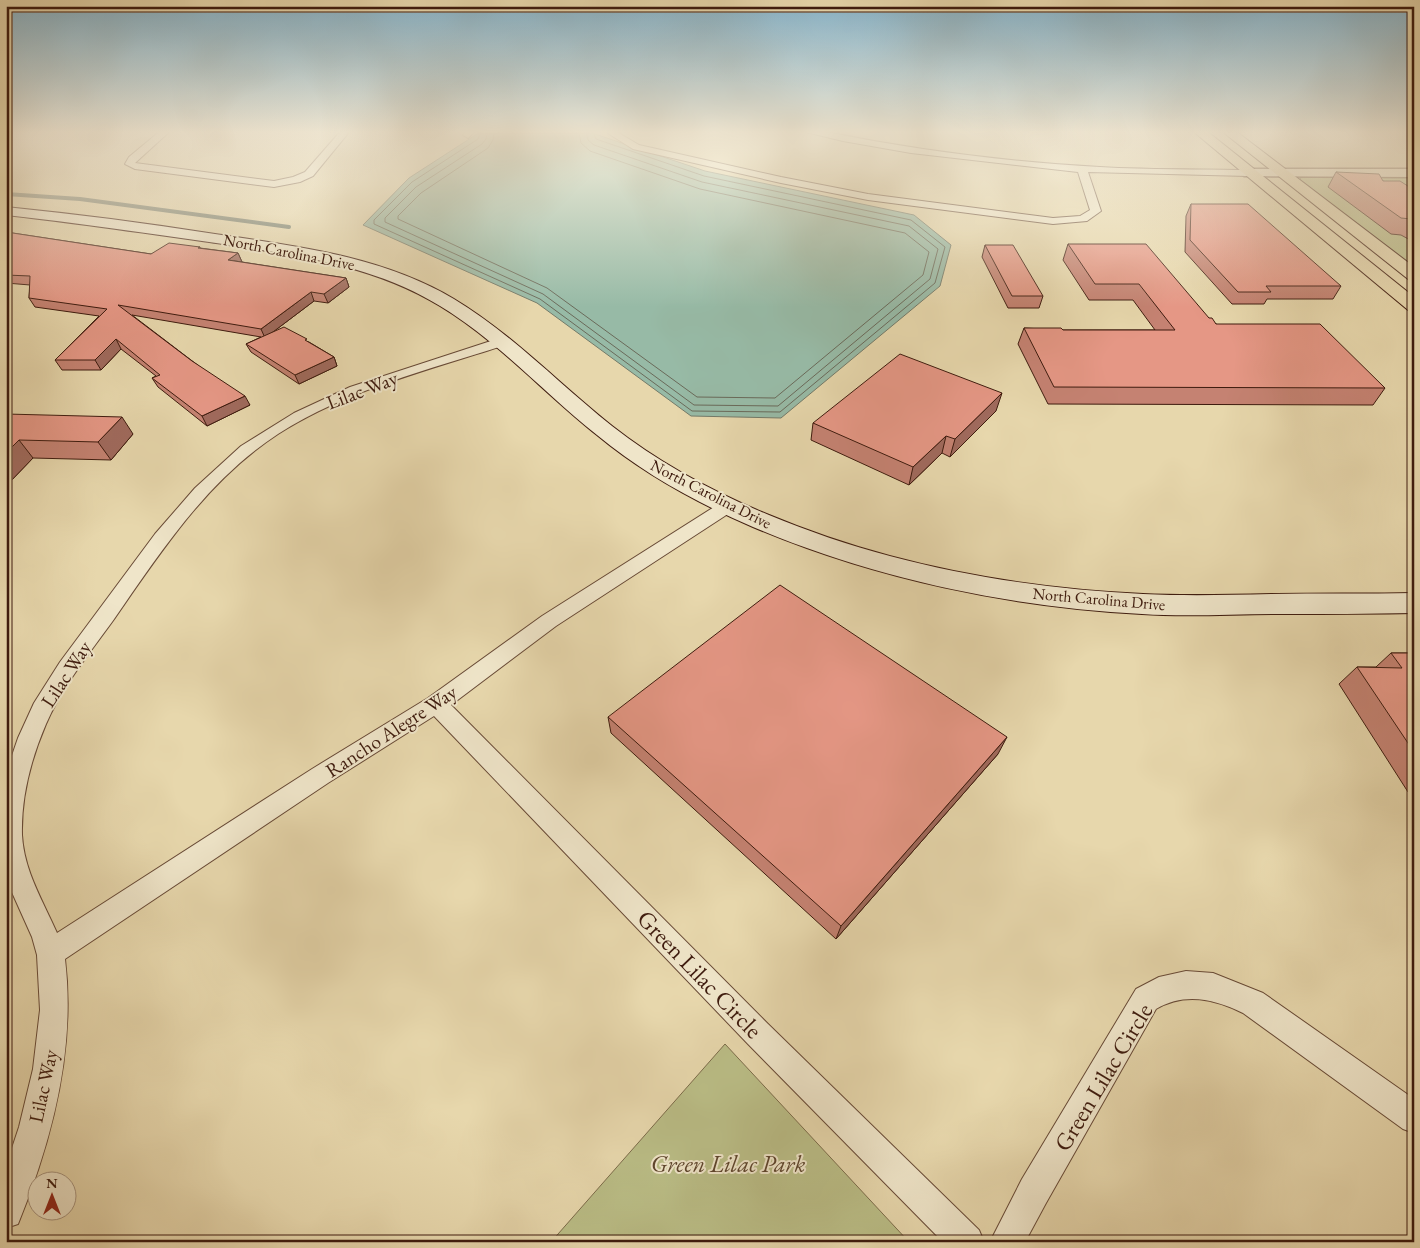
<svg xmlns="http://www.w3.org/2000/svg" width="1420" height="1248" viewBox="0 0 1420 1248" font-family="'EB Garamond',serif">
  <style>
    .green { fill: #babd86; stroke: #7c6c4a }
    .water { fill: #97baa6; stroke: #737a69 }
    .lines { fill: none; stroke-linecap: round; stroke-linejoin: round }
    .shore { stroke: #6a6a5a; stroke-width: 1 }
    .stream { stroke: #737a69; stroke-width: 4 }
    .minor-casing { stroke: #684a36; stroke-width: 2 }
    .tertiary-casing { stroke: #684a36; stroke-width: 3 }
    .secondary-casing { stroke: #3e1b0e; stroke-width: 2 }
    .primary-casing { stroke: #3e1b0e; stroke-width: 2 }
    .minor { fill: #efe5c9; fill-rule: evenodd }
    .tertiary { fill: #efe5c9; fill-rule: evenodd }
    .secondary { fill: #efe5c9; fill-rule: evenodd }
    .primary { fill: #e7d7ac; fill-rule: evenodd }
    .wall { fill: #c58272; stroke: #3e1b0e }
    .shaded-wall { fill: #a06a5d; stroke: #3e1b0e }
    .building { fill: #e59785; stroke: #3e1b0e }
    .labels { text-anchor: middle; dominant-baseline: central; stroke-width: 4; stroke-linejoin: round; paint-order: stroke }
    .far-street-label { font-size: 16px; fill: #3e1b0e; stroke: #efe5c9 }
    .street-label { font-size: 20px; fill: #3e1b0e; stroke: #efe5c9 }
    .near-street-label { font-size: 24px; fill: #3e1b0e; stroke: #efe5c9 }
    .near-park-label { font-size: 24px; font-style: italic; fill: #5d442c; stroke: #efe5c9 }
  </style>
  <rect width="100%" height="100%" fill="#e7d7ac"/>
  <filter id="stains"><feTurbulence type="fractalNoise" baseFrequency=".004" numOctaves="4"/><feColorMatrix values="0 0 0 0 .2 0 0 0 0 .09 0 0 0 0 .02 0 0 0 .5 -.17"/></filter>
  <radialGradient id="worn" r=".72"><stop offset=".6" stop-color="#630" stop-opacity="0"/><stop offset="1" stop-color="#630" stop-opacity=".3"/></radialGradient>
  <!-- green -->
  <g class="green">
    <path d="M1301,177H1414V269L1299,181Z"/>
    <path d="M725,1044L909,1242H551Z"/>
  </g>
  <!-- water -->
  <path class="water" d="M592,133L705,171L914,215L951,245L940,286L781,418L691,416L537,303L363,225L409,178L477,134Z"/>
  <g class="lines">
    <!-- shore -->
    <g class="shore">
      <path d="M481,132L478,139L412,182L374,220V224L540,299L692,411L780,412L935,283L945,247L911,220L704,176L596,139L593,132"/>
      <path d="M487,132L486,139L482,144L416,187L385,218V222L543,294L694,405L778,406L930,279L938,249L909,226L702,182L594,145L588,140L586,132"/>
      <path d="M494,132L493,140L488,148L421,193L398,216V219L547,288L697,397L775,398L923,275L929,252L905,233L700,189L590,151L581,143L579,132"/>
    </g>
    <!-- stream -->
    <path class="stream" d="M6,194L80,199L289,227"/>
    <!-- minor casing -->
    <g class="minor-casing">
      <g id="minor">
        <path d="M159,132H169L135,163L274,181L293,177L305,172L340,132H349L313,176L300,182L274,187L135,169L125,164L129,157Z"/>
        <path d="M465,132H474L468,138L463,135Z"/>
        <path d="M606,132H617L639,145L781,177L868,194L1053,218L1080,216L1090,210L1078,172L911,153L843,141L806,132H826C916,150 1008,162 1100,167C1149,170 1199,169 1248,170L1253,173L1248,176L1088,172L1101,211L1087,221L1053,224L868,200L781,183L633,149Z"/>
        <path d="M500,338L505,339L507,342L505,345C428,370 347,390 278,434C206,481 160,553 112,622C88,655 62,687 46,724C31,759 21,797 22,835C24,871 43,901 57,933L312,769L428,698L542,616L722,502L728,500L734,502L737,506L734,510L556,626L451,705L768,1024L979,1230L984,1242H943L748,1044L434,716L328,783L65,959C76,1050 52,1141 18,1224L6,1228V1166L19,1127L33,1069L40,1010L37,955L32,937L6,879V773L18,738L34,703L60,662L155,534L195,488L241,446L294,413L350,387Z"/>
        <path d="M1186,971L1213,973L1263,993L1414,1099V1133L1403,1129L1243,1013C1214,999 1185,992 1156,1009L1046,1203L1025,1242H990L1022,1179L1136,989L1159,977Z"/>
      </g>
    </g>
    <!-- tertiary casing -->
    <g class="tertiary-casing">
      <path id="tertiary" d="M1248,169H1414V177L1244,176L1242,173Z"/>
    </g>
    <!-- secondary casing -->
    <g class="secondary-casing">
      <path id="secondary" d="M6,207C76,214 146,223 215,234C296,246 382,256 454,299C512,334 559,384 612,426C659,463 713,492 769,515C886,564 1016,588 1143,594C1185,596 1228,595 1271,594C1318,593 1366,594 1414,593V613C1368,614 1323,614 1278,614C1232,614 1187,617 1142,614C1010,607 875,579 753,527C697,503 644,474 597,435C544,393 498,341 440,306C372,264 293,255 216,243C146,233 77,223 6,215Z"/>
    </g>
    <!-- primary casing -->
    <g class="primary-casing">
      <g id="primary">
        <path d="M1194,132H1208L1414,297V311L1408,310Z"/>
        <path d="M1223,132H1237L1414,267V280L1408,279Z"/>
      </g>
    </g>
    <!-- minor -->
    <use href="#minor" class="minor"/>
    <!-- tertiary -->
    <use href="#tertiary" class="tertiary"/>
    <!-- secondary -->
    <use href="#secondary" class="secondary"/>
    <!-- primary -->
    <use href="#primary" class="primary"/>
  </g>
  <!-- wall -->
  <g class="wall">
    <path d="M1336,172L1383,181L1414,190V241H1412L1401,235L1391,234L1328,187Z"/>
    <path d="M1191,204L1341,286L1333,299H1267L1264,304H1232L1185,252L1186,216Z"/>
    <path d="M6,232L151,254L200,247V248L238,253L242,262L346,278L349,287L328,303L314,301L273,332L309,342L334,357L337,366L299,384L251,352L246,344L261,337L132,315L250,405L207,426L158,387L152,378L156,376L121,349L101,370H62L55,360L99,316L35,307L29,298L30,285L6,283Z"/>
    <path d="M1068,244L1209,318L1216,324L1385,388L1373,405L1048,404L1018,344L1024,328L1063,330H1155L1133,300H1089L1063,260Z"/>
    <path d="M985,245L1043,296L1039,308H1008L982,257Z"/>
    <path d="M996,411L950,457L942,453L909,485L811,440L813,423Z"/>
    <path d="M6,414L133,434L111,460L33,458L6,486Z"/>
    <path d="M1391,653H1414V792H1408L1339,684L1357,667H1376Z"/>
    <path d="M608,717L998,754L836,939L611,733Z"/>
  </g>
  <!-- shaded-wall -->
  <g class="shaded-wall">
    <path d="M238,253L242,262L228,260Z"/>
    <path d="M346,278L349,287L328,303L324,294Z"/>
    <path d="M311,292L314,301L265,338L261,329Z"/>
    <path d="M116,339L121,349L101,370L95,360Z"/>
    <path d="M334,357L337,366L299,384L295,375Z"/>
    <path d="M1002,393L996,411L950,457L955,439Z"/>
    <path d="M245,396L250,405L207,426L202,416Z"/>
    <path d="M122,417L133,434L111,460L98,442Z"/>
    <path d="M946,436L942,453L909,485L913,467Z"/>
    <path d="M19,440L33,458L6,486V453Z"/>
    <path d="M1007,737L998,754L836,939L841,926Z"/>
  </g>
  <!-- building -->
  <g class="building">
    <path d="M1336,172L1379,174L1383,181H1400L1414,190V221L1411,219L1401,218Z"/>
    <path d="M1191,204H1248L1341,286H1266L1271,292H1238L1190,240Z"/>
    <path d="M6,232L151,254L169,243L200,247L198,248L238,253L228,260L346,278L324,294L311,292L261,329L118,305L192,361L245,396L202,416L152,378L160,375L116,339L95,360H55L107,309L29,298L30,276L6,275Z"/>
    <path d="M1068,244H1146L1209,318H1212L1216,324H1320L1385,388L1054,387L1024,328H1061L1063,330H1175L1139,284H1095Z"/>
    <path d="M985,245H1013L1043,296H1012Z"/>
    <path d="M284,327L307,339L305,340L334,357L295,375L246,344Z"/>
    <path d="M900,354L1002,393L955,439L946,436L913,467L813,423Z"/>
    <path d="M6,414L122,417L98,442L19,440L6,453Z"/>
    <path d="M780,585L1007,737L841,926L608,717Z"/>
    <path d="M1391,653H1414V752L1357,667L1402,668Z"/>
  </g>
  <!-- sky -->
  <linearGradient id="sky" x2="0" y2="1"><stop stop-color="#87b6ce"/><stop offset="0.43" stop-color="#f4edda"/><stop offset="1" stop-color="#f4edda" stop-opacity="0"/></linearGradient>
  <rect width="1420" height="307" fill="url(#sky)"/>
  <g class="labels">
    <!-- far-street labels -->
    <g class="far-street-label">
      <text transform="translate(289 252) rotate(11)">North Carolina Drive</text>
      <text transform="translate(711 494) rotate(27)">North Carolina Drive</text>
      <text transform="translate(1099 599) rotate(5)">North Carolina Drive</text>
    </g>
    <!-- street labels -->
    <g class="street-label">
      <text transform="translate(362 390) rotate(-21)">Lilac Way</text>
      <text transform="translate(66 674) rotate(-57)">Lilac Way</text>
      <text transform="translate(391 731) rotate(-33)">Rancho Alegre Way</text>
      <text transform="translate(43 1086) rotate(-78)">Lilac Way</text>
    </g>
    <!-- near-street labels -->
    <g class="near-street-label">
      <text transform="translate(700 974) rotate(46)">Green Lilac Circle</text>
      <text transform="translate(1103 1077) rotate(-59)">Green Lilac Circle</text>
    </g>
    <!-- near-park labels -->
    <g class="near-park-label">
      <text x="728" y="1163">Green Lilac Park</text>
    </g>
  </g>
  <!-- margin -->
  <rect width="1420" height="1248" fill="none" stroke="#e7d7ac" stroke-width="25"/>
  <rect x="8" y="8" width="1405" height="1233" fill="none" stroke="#3e1b0e" stroke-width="2.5"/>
  <rect x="12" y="12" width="1395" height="1223" fill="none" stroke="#3e1b0e"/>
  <!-- north arrow -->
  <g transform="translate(52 1196)"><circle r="24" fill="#efe5c9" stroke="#a8947e"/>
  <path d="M0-4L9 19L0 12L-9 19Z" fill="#8f2418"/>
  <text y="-8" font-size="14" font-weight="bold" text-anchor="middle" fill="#3e1b0e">N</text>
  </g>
  <rect width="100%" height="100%" filter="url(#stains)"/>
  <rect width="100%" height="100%" fill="url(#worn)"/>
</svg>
